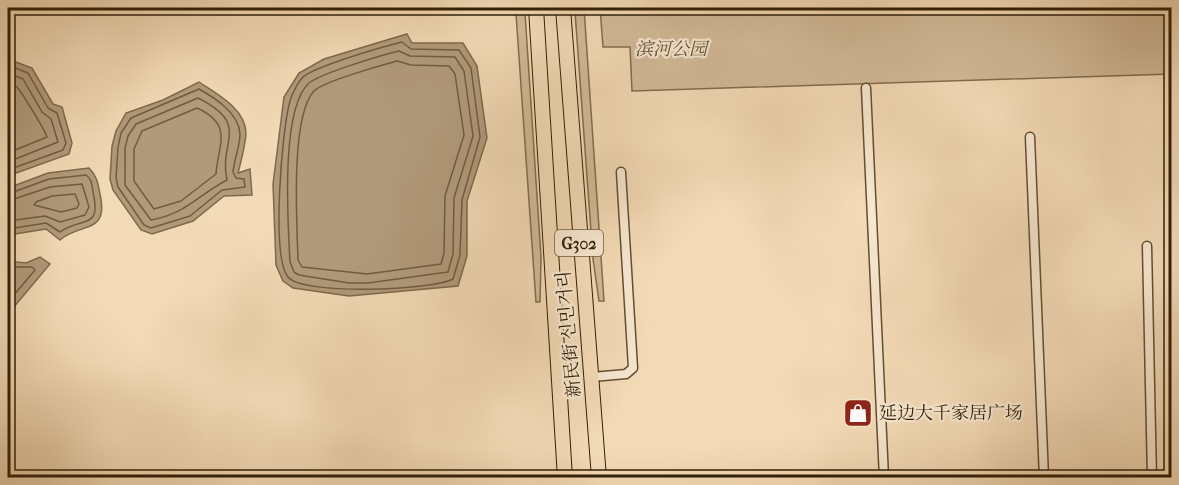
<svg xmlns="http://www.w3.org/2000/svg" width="1179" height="485" viewBox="0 0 1179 485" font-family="'IM FELL French Canon','Noto Serif SC','Noto Serif KR',serif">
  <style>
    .green { fill: #d2ba98; stroke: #826c4e; stroke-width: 1.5 }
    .water { fill: #b19a7a; stroke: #7e694b; stroke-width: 1.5 }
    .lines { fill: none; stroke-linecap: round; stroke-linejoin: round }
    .shore { stroke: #715c40; stroke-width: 1.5 }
    .minor-casing { stroke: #624e31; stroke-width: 11 }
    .trunk-casing { stroke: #311f05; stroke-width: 16 }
    .minor { stroke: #f7e7d0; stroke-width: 8 }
    .trunk { stroke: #f3dab6; stroke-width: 14 }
    .labels { text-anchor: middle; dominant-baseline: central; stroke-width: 4.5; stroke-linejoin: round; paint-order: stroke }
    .shield { fill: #f7e7d0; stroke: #6c5b42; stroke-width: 1.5 }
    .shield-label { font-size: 16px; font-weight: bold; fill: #311f05 }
    .park-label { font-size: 18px; font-style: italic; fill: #614e31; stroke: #f7e7d0 }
    .street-label { font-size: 18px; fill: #311f05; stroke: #f7e7d0 }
    .poi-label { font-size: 18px; fill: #311f05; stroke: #f7e7d0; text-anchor: start }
  </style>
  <rect width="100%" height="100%" fill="#f3dab6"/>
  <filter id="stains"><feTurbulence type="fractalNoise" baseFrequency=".00333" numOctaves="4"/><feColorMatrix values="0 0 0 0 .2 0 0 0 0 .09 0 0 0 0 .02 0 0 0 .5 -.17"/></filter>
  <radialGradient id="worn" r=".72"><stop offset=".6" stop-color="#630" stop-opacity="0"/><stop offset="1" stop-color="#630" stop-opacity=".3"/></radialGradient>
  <!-- green -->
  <g class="green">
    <path d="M577,8H584L604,301H599L593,259L575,12Z"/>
    <path d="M600,8H1171V74L632,91L630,47H603Z"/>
    <path d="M525,13L541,257L540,302H536L516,14Z"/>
  </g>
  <!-- water -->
  <g class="water">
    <path d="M407,34L412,43H463L477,66L487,138L467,201V256L458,286L349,296L293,288L283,281L276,265L273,184L284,97L299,73L324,59Z"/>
    <path d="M8,59L32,68L53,104L62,107L72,143L69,154L8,176Z"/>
    <path d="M199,82C217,94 246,109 246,134C245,147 241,161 238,173L250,169L252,195L224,196L193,221L152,234L141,230L113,190L110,179L112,146L116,131L126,113L163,100Z"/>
    <path d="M89,168C97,176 98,183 100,194C109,235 81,222 60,240L46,229L8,235V188L48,173Z"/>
    <path d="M40,257L50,264L8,314V261L26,263Z"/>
  </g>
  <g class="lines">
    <!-- shore -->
    <g class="shore">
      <path d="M402,42L411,49L459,50L471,68L480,137L462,200L460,255L453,279C433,290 304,296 288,277C271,257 282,128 290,101C292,94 298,82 303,77C316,66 382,47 402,42Z"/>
      <path d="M399,51L410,56L455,57L464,71L473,136L454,198L453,254L448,272L368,283H349L299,275L294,272L290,262C288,224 280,109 309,83C319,74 382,55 399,51Z"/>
      <path d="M397,61L411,65L449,66L455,74L464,135L445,196L444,253L441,264L367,274L302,267L298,260C297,224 290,117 314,91C322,82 382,65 397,61Z"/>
      <path d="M8,65L28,73L48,108L57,113L66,143L63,150L8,170"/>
      <path d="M8,73L23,79L42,112L51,119L58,142L8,162"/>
      <path d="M8,83C9,83 16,86 17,87C21,91 46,132 47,137L8,153"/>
      <path d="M199,89C215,98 239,113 240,134C240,146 234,160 233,172L236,178L244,179L245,187L222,190L190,216L151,228L144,225L118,187L116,178L118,147L121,133L131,118Z"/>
      <path d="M198,98C252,125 218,141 227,180C198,195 186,214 151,220L125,185V148L128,136L136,124Z"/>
      <path d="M197,108C234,125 218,144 216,174L181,201L154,209L134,181V149L142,131Z"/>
      <path d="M8,194L49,179L86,175C92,179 92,185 93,192C102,231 82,216 60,232L46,223L8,229"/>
      <path d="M75,194L79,204L77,208L61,212L34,205L36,202L52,196Z"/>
      <path d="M8,201L50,187L82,184L89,207L85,215L60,222L45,216L8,221"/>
      <path d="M8,267H32L35,270L8,302"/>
    </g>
    <!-- minor casing -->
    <g class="minor-casing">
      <g id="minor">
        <path d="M866,88L884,478"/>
        <path d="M1030,137L1044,478"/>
        <path d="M1147,246L1152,478"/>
        <path d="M592,377L626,374L633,368L621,172"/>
      </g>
    </g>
    <!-- trunk casing -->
    <g class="trunk-casing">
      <g id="trunk">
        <path d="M536,8L565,478"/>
        <path d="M563,8L599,478"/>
      </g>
    </g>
    <!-- minor -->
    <use href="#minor" class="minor"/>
    <!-- trunk -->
    <use href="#trunk" class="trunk"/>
  </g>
  <!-- icons -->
  <defs>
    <g id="shop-square" transform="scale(1.5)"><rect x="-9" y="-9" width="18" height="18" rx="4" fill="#8f2418" stroke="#f7e7d0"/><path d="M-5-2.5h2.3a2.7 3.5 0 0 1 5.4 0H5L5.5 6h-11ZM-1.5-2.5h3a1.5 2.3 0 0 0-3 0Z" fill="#fff"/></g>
  </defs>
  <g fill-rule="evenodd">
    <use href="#shop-square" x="858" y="413"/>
  </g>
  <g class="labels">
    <!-- shield labels -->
    <rect class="shield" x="555" y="230" width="48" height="26" rx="4.5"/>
    <g class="shield-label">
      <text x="579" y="243">G302</text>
    </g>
    <!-- park labels -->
    <g class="park-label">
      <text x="671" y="49">滨河公园</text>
    </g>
    <!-- street labels -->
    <g class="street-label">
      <text transform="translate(569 334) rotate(-95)">新民街 신민거리</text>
    </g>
    <!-- poi labels -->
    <g class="poi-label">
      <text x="879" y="413">延边大千家居广场</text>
    </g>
  </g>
  <!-- margin -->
  <rect width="1179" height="485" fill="none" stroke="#f3dab6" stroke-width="30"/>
  <rect x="9" y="9" width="1161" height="467" fill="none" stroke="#311f05" stroke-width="3"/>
  <rect x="15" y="15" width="1149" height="455" fill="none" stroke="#311f05" stroke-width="1.5"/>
  <rect width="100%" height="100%" filter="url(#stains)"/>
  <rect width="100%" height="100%" fill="url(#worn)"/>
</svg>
